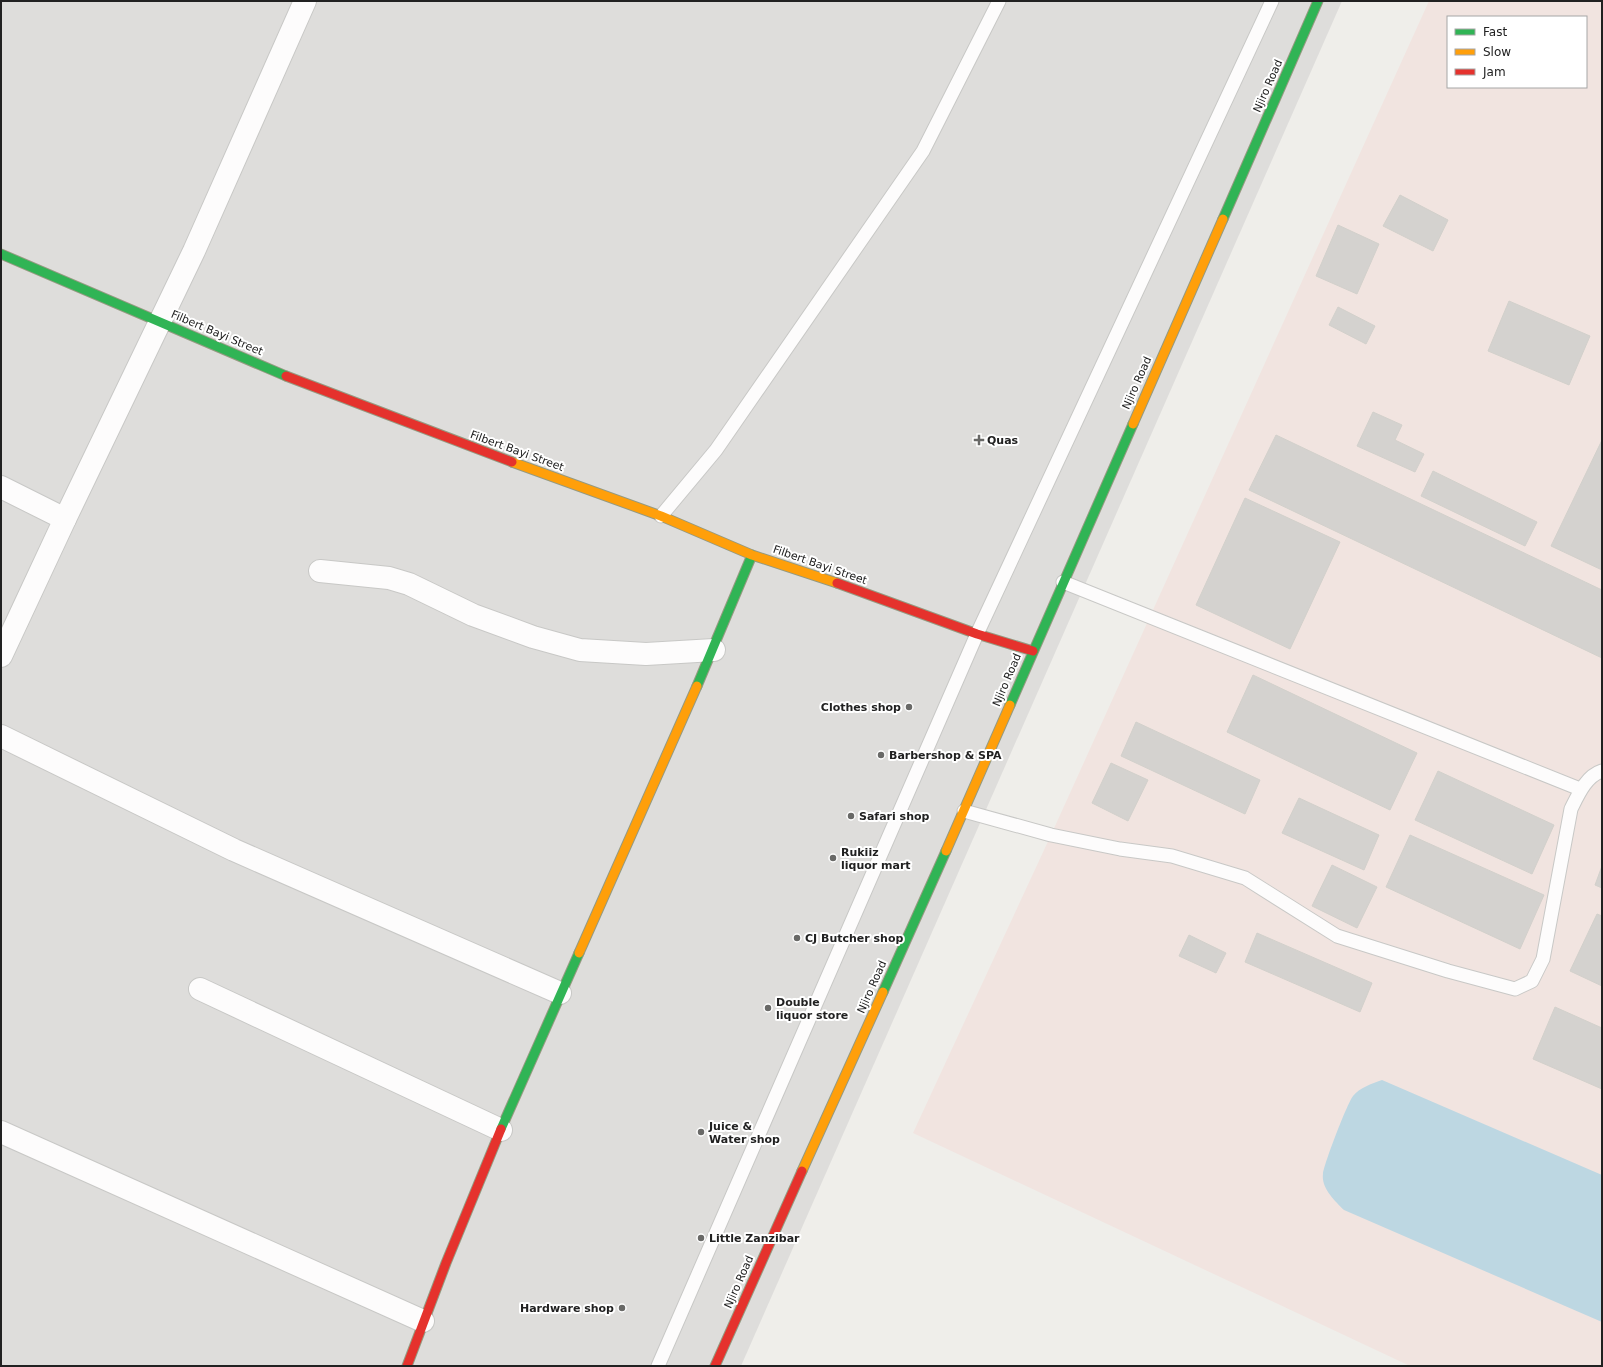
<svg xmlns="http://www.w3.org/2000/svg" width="1603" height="1367" viewBox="0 0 1603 1367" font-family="'DejaVu Sans',sans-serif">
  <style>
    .residential { fill: #dedddb }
    .commercial { fill: #f1e4e0; fill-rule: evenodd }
    .water { fill: #bdd7e2 }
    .building { fill: #d4d2cf; stroke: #d2d0cb }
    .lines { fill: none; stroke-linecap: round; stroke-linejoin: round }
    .lane-casing { stroke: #c8c8c6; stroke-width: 15 }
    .street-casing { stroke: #c8c8c6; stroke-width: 24 }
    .fast-casing { stroke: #959a81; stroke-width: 11 }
    .slow-casing { stroke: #959a81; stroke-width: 11 }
    .jam-casing { stroke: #959a81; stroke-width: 11 }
    .lane { stroke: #fdfcfc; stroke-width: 13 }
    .street { stroke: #fdfcfc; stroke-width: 22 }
    .fast { stroke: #30b455; stroke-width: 9 }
    .slow { stroke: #ff9f0a; stroke-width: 9 }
    .jam { stroke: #e5322d; stroke-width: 9 }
    .poi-dot { fill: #696967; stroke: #fff; stroke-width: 1.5 }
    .labels { text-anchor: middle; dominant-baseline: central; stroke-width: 4; stroke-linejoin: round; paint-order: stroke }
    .street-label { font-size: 11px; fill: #212121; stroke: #fff }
    .poi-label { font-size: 11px; font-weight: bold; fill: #212121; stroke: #fff; text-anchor: start }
  </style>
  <rect width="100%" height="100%" fill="#efeeea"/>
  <!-- residential -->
  <path class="residential" d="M1,1H1342L741,1366H1Z"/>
  <!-- commercial -->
  <path class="commercial" d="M1429,1H1602V1366H1410L913,1133L1051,835ZM1448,17H1586V87H1448Z"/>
  <!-- water -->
  <path class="water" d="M1382,1080L1602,1175V1322L1344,1210C1335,1201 1321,1188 1323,1174C1324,1164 1347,1104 1353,1096C1359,1088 1373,1083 1382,1080Z"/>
  <!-- building -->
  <g class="building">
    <path d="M1400,195L1448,220L1433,251L1383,226Z"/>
    <path d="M1338,225L1379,244L1357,294L1316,276Z"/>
    <path d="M1509,301L1590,336L1569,385L1488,351Z"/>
    <path d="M1338,307L1375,326L1366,344L1329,325Z"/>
    <path d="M1373,412L1402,425L1395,440L1424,454L1415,472L1357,446Z"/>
    <path d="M1276,435L1602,590V658L1249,490Z"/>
    <path d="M1602,440V570L1551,546Z"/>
    <path d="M1433,471L1537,522L1525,546L1421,496Z"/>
    <path d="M1245,498L1340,542L1290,649L1196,605Z"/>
    <path d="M1253,675L1417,753L1390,810L1227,732Z"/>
    <path d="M1136,722L1260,780L1245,814L1121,756Z"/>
    <path d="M1111,763L1148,780L1128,821L1092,803Z"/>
    <path d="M1438,771L1554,825L1532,874L1415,820Z"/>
    <path d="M1299,798L1379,835L1364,870L1282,833Z"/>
    <path d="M1410,835L1544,895L1520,949L1386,887Z"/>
    <path d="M1332,865L1377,887L1357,928L1312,906Z"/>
    <path d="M1602,866V888L1595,885Z"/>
    <path d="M1597,914L1602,916V986L1570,971Z"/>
    <path d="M1257,933L1372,983L1360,1012L1245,962Z"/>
    <path d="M1189,935L1226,953L1216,973L1179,956Z"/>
    <path d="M1555,1007L1602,1028V1089L1533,1059Z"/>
  </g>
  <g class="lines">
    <!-- lane casing -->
    <g class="lane-casing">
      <g id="lane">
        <path d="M661,516L716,450L923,151L999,1"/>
        <path d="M1063,582L1580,789"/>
        <path d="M964,811L1051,835L1120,849L1172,856L1245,878L1337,936L1448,971L1515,989L1532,981L1543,959L1571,809C1578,795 1586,776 1602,771"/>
        <path d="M658,1366L977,634L1272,1"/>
      </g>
    </g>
    <!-- street casing -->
    <g class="street-casing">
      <g id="street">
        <path d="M1,487L65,519"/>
        <path d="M320,571L389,578L409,584L473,615L533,637L580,650L646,654L714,650"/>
        <path d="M1,656L65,519L194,251L305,1"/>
        <path d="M1,736L234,850L560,993"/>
        <path d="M200,989L501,1130"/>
        <path d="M1,1132L423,1321"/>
      </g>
    </g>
    <!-- fast casing -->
    <g class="fast-casing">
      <g id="fast">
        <path d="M1223,219L1318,1"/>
        <path d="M1,254L286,376"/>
        <path d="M697,686L752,555"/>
        <path d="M1010,705L1133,424"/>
        <path d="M883,992L946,851"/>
        <path d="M501,1129L579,953"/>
      </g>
    </g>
    <!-- slow casing -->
    <g class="slow-casing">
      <g id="slow">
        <path d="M1133,424L1223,219"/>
        <path d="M512,462L661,516L752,555L837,583"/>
        <path d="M946,851L1010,705"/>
        <path d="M579,953L697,686"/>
        <path d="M802,1171L883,992"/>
      </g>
    </g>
    <!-- jam casing -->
    <g class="jam-casing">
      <g id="jam">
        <path d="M286,376L512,462"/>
        <path d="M837,583L977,634L1033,651"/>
        <path d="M407,1366L446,1263L501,1129"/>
        <path d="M715,1366L802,1171"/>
      </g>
    </g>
    <!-- lane -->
    <use href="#lane" class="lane"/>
    <!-- street -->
    <use href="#street" class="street"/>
    <!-- fast -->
    <use href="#fast" class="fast"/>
    <!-- slow -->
    <use href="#slow" class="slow"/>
    <!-- jam -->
    <use href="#jam" class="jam"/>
  </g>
  <!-- markers -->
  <g class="poi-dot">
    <path d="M977 434h4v4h4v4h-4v4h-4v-4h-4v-4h4z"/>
    <circle cx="909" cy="707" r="4"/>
    <circle cx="881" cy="755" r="4"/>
    <circle cx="851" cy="816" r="4"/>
    <circle cx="833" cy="858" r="4"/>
    <circle cx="797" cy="938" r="4"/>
    <circle cx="768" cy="1008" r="4"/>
    <circle cx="701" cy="1132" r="4"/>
    <circle cx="701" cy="1238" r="4"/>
    <circle cx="622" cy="1308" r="4"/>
  </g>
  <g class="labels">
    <!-- street labels -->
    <g class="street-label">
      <text transform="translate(1268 86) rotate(-66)">Njiro Road</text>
      <text transform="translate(217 333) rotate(23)">Filbert Bayi Street</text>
      <text transform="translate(1137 383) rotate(-66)">Njiro Road</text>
      <text transform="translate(517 451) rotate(20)">Filbert Bayi Street</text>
      <text transform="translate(820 565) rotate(19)">Filbert Bayi Street</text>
      <text transform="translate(1007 680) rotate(-67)">Njiro Road</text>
      <text transform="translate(872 987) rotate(-66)">Njiro Road</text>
      <text transform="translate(739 1282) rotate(-66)">Njiro Road</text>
    </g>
    <!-- poi labels -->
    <g class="poi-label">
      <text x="987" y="440">Quas</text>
      <text x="901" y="707" text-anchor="end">Clothes shop</text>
      <text x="889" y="755">Barbershop &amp; SPA</text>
      <text x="859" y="816">Safari shop</text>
      <text x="841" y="852">Rukiiz<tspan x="841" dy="13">liquor mart</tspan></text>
      <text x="805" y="938">CJ Butcher shop</text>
      <text x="776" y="1002">Double<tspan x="776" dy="13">liquor store</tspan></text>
      <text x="709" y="1126">Juice &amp;<tspan x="709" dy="13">Water shop</tspan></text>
      <text x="709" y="1238">Little Zanzibar</text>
      <text x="614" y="1308" text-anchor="end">Hardware shop</text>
    </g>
  </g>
  <!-- border -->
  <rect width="1603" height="1367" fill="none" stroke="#212121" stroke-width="4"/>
  <!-- legend -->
  <rect x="1447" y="16" width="140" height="72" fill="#ffffff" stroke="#a6a6a6"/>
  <rect x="1455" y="29" width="20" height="6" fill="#30b455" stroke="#a6a6a6"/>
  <text x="1483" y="36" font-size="12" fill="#212121">Fast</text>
  <rect x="1455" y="49" width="20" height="6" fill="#ff9f0a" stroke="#a6a6a6"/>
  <text x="1483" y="56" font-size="12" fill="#212121">Slow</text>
  <rect x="1455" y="69" width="20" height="6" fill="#e5322d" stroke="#a6a6a6"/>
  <text x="1483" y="76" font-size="12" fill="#212121">Jam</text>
</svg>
